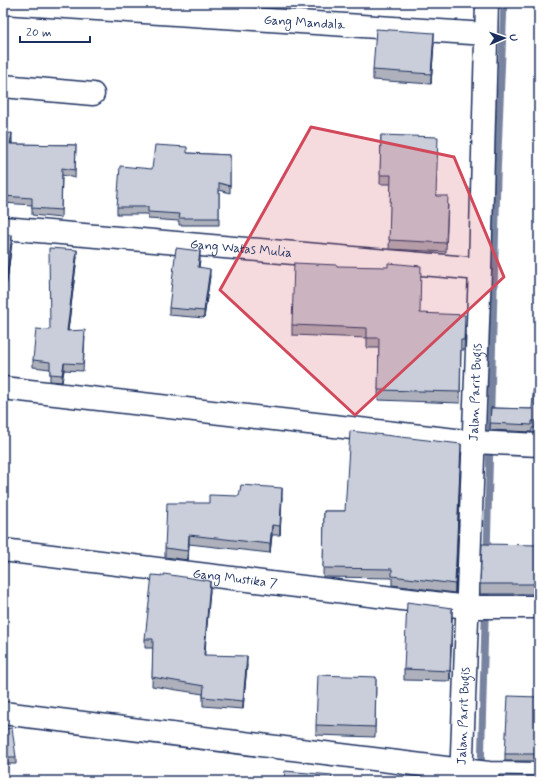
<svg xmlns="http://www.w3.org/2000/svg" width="542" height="784" viewBox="0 0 542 784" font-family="Mynerve,sans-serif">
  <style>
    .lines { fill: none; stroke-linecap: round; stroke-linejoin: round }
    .stream { stroke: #77839f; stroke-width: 7 }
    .minor-casing { stroke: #1b2f5e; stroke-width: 25 }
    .minor { stroke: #fff; stroke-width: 22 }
    .wall { fill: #aeb1bb; stroke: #1b2f5e }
    .shaded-wall { fill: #8d9099; stroke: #1b2f5e }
    .building { fill: #caceda; stroke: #1b2f5e }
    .marked { fill: #d1495b; fill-opacity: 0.2; stroke: #d1495b; stroke-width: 3; stroke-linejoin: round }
    .labels { text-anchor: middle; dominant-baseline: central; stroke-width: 3; stroke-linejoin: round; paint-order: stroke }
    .street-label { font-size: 13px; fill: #1b2f5e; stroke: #fff }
  </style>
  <rect width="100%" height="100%" fill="#fff"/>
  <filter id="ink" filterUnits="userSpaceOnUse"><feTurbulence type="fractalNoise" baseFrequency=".025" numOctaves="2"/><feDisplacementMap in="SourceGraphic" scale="8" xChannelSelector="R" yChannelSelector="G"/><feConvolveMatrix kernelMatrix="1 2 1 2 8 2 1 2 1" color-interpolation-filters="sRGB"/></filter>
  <g filter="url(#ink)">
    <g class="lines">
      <!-- stream -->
      <g class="stream">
        <path d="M487,553L497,178L504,3"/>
        <path d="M481,771L486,585"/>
      </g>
      <!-- minor casing -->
      <g class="minor-casing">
        <g id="minor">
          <path id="s1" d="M3,3L486,34"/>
          <path d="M3,86L93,94"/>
          <path id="s2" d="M3,228L480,269"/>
          <path d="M3,388L473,442L539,445"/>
          <path id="s3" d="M3,550L467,607H539"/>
          <path d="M3,713L462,770L489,773L539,774"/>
          <path id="s4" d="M461,781L480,269L487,3"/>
        </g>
      </g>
      <!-- minor -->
      <use href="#minor" class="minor"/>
    </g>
    <!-- wall -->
    <g class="wall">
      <path d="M434,43L431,84L373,80V70Z"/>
      <path d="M3,134L12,141V144L76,145L75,178L62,175L61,218L32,215V205L3,203Z"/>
      <path d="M381,135L436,196L448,205L446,252L389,249L391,184H380Z"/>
      <path d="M187,153L230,155V193L219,190V225H179V221L148,219V214H117V207L152,169Z"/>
      <path d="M3,235L12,242L4,304H3Z"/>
      <path d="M77,257L68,331L85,337L83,371L64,370L62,382L50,381V369L33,367V360L50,330Z"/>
      <path d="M200,259L199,267L210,276L204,318L169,315V308Z"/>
      <path d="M337,266L420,313L465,325L464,350H461L460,403L378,400L379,348H367V338L292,335V325Z"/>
      <path d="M539,381V428H532V432L490,430L491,408L532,409Z"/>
      <path d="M461,453L455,593L392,585V578L323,577L324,511H345Z"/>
      <path d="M282,497L280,535H272L270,553L189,544L188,560L165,557V548L209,503Z"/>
      <path d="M539,545V594H480V584Z"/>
      <path d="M210,590L204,655L247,665L243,709L203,706V694L152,686L153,648H145V639Z"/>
      <path d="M452,618L450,681L404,680V669Z"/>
      <path d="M376,677L375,737L316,735V725Z"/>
      <path d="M539,697L537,761H505V754Z"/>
      <path d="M3,729L16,757V764H3Z"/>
    </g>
    <!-- shaded-wall -->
    <g class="shaded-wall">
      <path d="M434,33V43L431,84V74Z"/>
      <path d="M12,133V141L10,152V144Z"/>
      <path d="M12,235V242L4,304V297Z"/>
      <path d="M77,250V257L67,338V331Z"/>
      <path d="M200,251V259L198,274V267Z"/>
      <path d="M210,269V276L204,318V311Z"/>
      <path d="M64,363V370L62,382V375Z"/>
      <path d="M461,444V453L455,593V584Z"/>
      <path d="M282,488V497L280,535V526Z"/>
      <path d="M272,525V535L270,553V544Z"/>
      <path d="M189,535V544L188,560V551Z"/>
      <path d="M210,581V590L204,664V655Z"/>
      <path d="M452,608V618L450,681V671Z"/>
      <path d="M247,656V665L243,709V701Z"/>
    </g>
    <!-- building -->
    <g class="building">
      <path d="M376,29L434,33L431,74L373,70Z"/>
      <path d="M12,133L10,144L76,145L75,170L62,168L61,210L32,208V198L3,196V134Z"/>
      <path d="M381,135L438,137L436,196H448L446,243L389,240L391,175H380Z"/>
      <path d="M155,145L187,147V153L230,155V186L219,183V218H179L180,214L148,212V207H117L120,166L152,169Z"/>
      <path d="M3,235H12L4,297H3Z"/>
      <path d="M49,248L77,250L67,331L85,330L83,364L64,363L62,375L50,374V362L33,360L36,329L50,330Z"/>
      <path d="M176,248L200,251L198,267L210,269L204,311L169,308Z"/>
      <path d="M294,263L337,265V266L388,267V263L421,266L420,313L465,315L464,340H461L460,392L378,390L379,338H367V328L292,325Z"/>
      <path d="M534,381H539V421H532V425L490,423L491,408L532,409Z"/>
      <path d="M350,431L461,444L455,584L392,576V569L323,568L324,511H345Z"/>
      <path d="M241,485L282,488L280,526L272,525L270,544L189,535L188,551L165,548L167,503H209V495L239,496Z"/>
      <path d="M482,544L539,545V584H480Z"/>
      <path d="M164,574L210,581L204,655L247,656L243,701L203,697L204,686L152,677L153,639H145L152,575L164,576Z"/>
      <path d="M407,602L452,608L450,671L404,669Z"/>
      <path d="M318,675L376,677L375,727L316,725Z"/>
      <path d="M508,696L539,697L537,754H505Z"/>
      <path d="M12,728L16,757H3V729Z"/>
      <path d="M285,771L332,775L331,781H284Z"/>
      <path d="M499,775L539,776V781H499Z"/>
    </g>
  </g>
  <!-- marked area -->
  <path class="marked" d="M311,127L454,157L504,277L355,415L220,290Z"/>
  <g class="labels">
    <!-- street labels -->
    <g class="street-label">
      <text stroke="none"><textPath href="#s1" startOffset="302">Gang Mandala</textPath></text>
      <text stroke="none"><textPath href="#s2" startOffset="239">Gang Watas Mulia</textPath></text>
      <text stroke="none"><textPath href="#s4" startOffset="389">Jalan Parit Bugis</textPath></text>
      <text stroke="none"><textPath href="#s3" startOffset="234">Gang Mustika 7</textPath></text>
      <text stroke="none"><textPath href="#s4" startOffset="65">Jalan Parit Bugis</textPath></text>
    </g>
  </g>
  <!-- margin -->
  <rect width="542" height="784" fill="none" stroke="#fff" stroke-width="16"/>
  <rect x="8" y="8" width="526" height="768" fill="none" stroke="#1b2f5e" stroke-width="1.5" filter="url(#ink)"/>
  <!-- north arrow -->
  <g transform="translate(504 38) rotate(88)" stroke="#ffffff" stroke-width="3" paint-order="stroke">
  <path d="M0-3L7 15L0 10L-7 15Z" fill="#1b2f5e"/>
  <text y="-6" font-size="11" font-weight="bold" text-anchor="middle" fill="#1b2f5e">U</text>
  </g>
  <!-- scale -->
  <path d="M20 36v6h70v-6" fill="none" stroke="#1b2f5e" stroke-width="2"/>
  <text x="26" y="36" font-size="12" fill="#1b2f5e" stroke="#ffffff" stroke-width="3" paint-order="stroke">20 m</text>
</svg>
